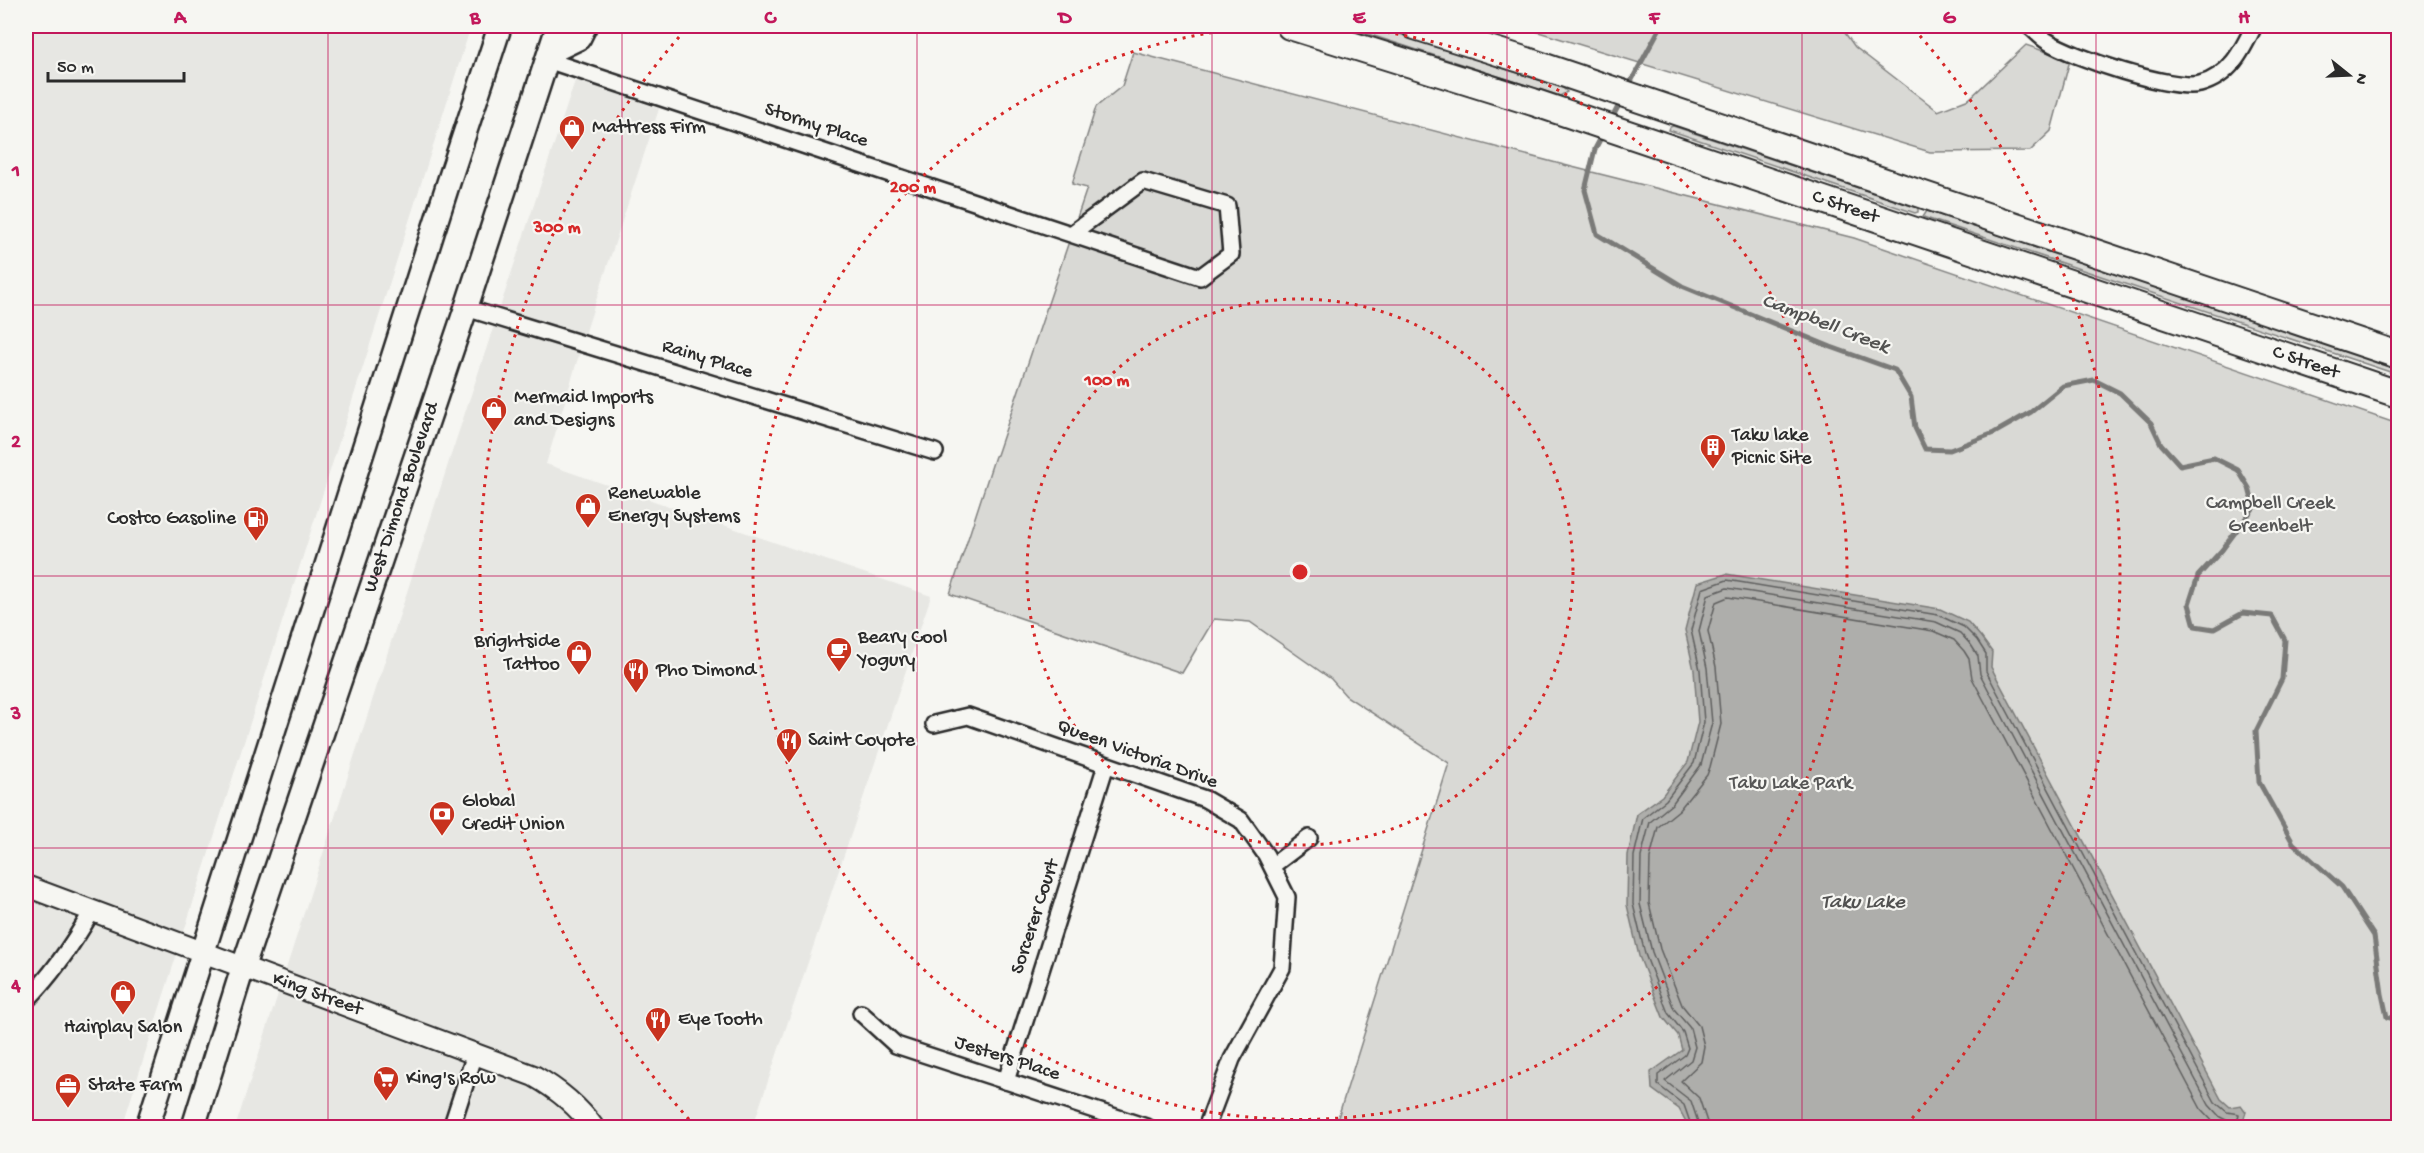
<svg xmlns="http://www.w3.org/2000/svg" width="2424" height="1153" viewBox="0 0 2424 1153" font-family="'Gochi Hand',sans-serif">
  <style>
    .built { fill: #e7e7e3 }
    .green { fill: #d9d9d5; stroke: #828280; stroke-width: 1.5 }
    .water { fill: #aeaeab; stroke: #7a7a78; stroke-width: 1.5 }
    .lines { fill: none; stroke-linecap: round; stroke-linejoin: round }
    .shore { stroke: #5f5f5e; stroke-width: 1.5 }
    .stream { stroke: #7a7a78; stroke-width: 5 }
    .minor-casing { stroke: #2b2b2b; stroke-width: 20 }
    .tertiary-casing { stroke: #2b2b2b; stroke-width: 24 }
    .secondary-casing { stroke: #2b2b2b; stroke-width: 27 }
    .primary-casing { stroke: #2b2b2b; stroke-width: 30 }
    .minor { stroke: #f6f6f2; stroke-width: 15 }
    .tertiary { stroke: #f6f6f2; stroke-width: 20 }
    .secondary { stroke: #f6f6f2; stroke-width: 22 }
    .primary { stroke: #f6f6f2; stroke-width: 26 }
    .grid { fill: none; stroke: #c2185b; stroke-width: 1.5; stroke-opacity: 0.55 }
    .ring { fill: none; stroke: #d62828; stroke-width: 3; stroke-dasharray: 3 6 }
    .labels { text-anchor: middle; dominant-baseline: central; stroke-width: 4.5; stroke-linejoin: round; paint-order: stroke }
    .street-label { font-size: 20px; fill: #2b2b2b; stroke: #f6f6f2 }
    .poi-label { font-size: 20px; fill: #2b2b2b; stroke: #f6f6f2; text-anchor: start }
    .park-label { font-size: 20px; fill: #565656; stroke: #f6f6f2 }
    .water-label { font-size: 21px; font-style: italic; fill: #525251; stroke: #f6f6f2 }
    .centre { fill: #d62828; stroke: #f6f6f2; stroke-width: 3 }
    .ring-label { font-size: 18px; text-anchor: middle; font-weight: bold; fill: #d62828; stroke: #f6f6f2; stroke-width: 4.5; stroke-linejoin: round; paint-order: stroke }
    .neatline { fill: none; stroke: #c2185b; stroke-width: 2 }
    .grid-label { font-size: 20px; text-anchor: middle; font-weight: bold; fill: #c2185b }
  </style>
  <rect width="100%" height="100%" fill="#f6f6f2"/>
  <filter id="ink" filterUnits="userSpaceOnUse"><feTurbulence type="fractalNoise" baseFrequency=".0167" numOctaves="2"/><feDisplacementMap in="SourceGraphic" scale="12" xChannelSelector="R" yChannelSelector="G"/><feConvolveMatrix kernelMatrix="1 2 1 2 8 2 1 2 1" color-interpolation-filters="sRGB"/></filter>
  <g filter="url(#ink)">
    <!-- built -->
    <g class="built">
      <path d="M26,26H471L122,1127H26Z"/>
      <path d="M576,78L659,109L588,325L546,464L931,596L755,1120L776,1127L235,1128L451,455Z"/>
    </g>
    <!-- green -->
    <g class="green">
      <path d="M1343,26H1375L1563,88L1567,92L1560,96Z"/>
      <path d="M1519,26H1840L1855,47L1938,111L1969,99L2026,45L2070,60L2051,131L2030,151L1930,152Z"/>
      <path d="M1133,52L1568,166L1854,238L2398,424V1127H1335L1449,763L1346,696L1331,679L1250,622L1214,619L1182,673L950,594L995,456L997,455L1087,188L1072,184L1096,107L1122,86Z"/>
      <path d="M1673,126L1918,208V212L1915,213L1669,130L1670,127Z"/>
      <path d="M1927,211L2398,369V377L2393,373L1923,217Z"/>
    </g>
    <!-- water -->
    <path class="water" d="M1726,574L1940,609L1968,622L1981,637L1992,652L1991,667L2221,1099L2230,1107L2241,1105L2246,1112L2241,1127H1689L1679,1109L1652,1089L1651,1072L1682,1050L1678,1035L1663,1017L1639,956L1627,905L1628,855L1637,814L1662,796L1688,762L1698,722L1694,670L1685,630L1697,583Z"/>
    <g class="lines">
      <!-- shore -->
      <g class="shore">
        <path d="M1692,1128L1684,1105L1658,1085V1075L1685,1055L1688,1048L1683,1032L1668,1013L1645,954L1633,904L1634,856L1643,818L1666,800L1694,763L1704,722L1700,670L1691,630L1702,589L1727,580L1938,615L1964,627L1977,640L1986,654V671L2215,1102L2227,1112L2239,1114L2236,1128"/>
        <path d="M1700,1128L1691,1101L1665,1081L1691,1060L1695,1047L1690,1028L1674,1009L1652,952L1640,904L1641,857L1650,822L1672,804L1701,765L1712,723L1707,668L1699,631L1708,595L1727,588L1936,622L1960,633L1971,645L1978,656L1980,674L2209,1105L2220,1117L2228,1121L2229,1128"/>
        <path d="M1709,1128L1699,1098L1681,1081L1701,1062L1704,1046L1699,1026L1682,1005L1660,949L1649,903L1650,858L1658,827L1679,810L1707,775L1710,767L1721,724L1716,667L1708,631L1716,602L1728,597L1933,631L1954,640L1964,651L1969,659L1972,678L2201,1109L2219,1128"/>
      </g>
      <!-- stream -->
      <g class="stream">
        <path d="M1628,87L1661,26"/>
        <path d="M1610,122L1621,101"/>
        <path d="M1604,132L1595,149L1585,190L1597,234L1682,286L1831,347L1895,370L1911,397L1915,428L1925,449L1950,450L1994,433L2031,412L2063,386L2094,380L2120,393L2151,423L2161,444L2180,465L2214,458L2238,470L2249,488L2254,507L2222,550L2198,576L2189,604L2195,626L2214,629L2243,613L2272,616L2285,640L2282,679L2256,731L2259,782L2293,843L2342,887L2374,936L2382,994L2387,1017L2398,1020"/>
      </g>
      <!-- minor casing -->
      <g class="minor-casing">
        <g id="minor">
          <path d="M2029,26C2035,30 2040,37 2047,41C2072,57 2172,91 2200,84C2230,76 2242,51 2254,26"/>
          <path d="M547,60L1200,277L1231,254L1227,206L1143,181L1071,234"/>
          <path d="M466,308L935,452"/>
          <path d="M934,724L968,716L1205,799L1241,820L1266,855L1287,897L1282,968L1232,1059L1206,1128"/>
          <path d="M1272,866L1309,838"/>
          <path d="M26,1001C53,974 73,944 92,911"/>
          <path d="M861,1013L896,1045L1149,1128"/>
          <path d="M1006,1081L1106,765"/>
          <path d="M451,1128L475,1054"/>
        </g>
      </g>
      <!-- tertiary casing -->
      <g class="tertiary-casing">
        <path id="tertiary" d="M26,886L534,1076C557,1089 578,1106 594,1128"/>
      </g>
      <!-- secondary casing -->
      <g class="secondary-casing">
        <g id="secondary">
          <path d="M550,52L579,38L585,26"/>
          <path d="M147,1128L449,181L500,26"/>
          <path id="s1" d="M193,1128L243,967L466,308L558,26"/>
        </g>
      </g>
      <!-- primary casing -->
      <g class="primary-casing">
        <g id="primary">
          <path id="s2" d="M1290,26L1533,102L2398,394"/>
          <path d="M1415,26L1527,61L2398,355"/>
        </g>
      </g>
      <!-- minor -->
      <use href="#minor" class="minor"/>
      <!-- tertiary -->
      <use href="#tertiary" class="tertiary"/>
      <!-- secondary -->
      <use href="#secondary" class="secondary"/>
      <!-- primary -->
      <use href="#primary" class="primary"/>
    </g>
  </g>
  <!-- grid -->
  <path class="grid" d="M328,26V1128M622,26V1128M917,26V1128M1212,26V1128M1507,26V1128M1802,26V1128M2096,26V1128M26,305H2398M26,576H2398M26,848H2398"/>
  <!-- distance rings -->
  <g class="ring">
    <circle cx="1300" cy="572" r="273"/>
    <path d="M1324 26A547 547 0 1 1 1276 26"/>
    <path d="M695 1126A820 820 0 0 1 686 29M1914 29A820 820 0 0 1 1905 1126"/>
  </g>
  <!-- icons -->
  <defs>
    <g id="shop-pin" transform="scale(1.35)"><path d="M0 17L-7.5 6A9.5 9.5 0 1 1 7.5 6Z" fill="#c8321e" stroke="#f6f6f2"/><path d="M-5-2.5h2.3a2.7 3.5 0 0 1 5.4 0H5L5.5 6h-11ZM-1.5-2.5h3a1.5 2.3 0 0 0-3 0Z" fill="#fff"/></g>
    <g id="building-pin" transform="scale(1.35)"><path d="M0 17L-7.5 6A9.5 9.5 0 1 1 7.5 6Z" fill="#c8321e" stroke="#f6f6f2"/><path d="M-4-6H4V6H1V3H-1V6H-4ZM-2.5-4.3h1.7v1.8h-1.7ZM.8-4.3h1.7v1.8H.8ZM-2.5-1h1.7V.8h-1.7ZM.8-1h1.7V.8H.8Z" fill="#fff"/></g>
    <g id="fuel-pin" transform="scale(1.35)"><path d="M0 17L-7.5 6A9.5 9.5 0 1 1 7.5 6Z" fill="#c8321e" stroke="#f6f6f2"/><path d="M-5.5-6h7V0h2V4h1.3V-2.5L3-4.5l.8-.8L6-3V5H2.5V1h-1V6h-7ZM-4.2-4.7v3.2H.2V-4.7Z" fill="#fff"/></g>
    <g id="cafe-pin" transform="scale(1.35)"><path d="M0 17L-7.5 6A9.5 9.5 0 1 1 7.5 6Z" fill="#c8321e" stroke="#f6f6f2"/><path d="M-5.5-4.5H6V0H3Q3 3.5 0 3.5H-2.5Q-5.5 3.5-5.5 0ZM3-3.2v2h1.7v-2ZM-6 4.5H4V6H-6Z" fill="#fff"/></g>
    <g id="restaurant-pin" transform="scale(1.35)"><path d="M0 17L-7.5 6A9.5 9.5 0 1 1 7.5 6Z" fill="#c8321e" stroke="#f6f6f2"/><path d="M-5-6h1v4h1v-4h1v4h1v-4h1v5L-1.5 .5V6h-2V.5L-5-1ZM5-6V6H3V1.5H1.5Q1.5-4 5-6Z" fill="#fff"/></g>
    <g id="bank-pin" transform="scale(1.35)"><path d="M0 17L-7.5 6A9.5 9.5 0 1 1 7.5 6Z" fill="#c8321e" stroke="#f6f6f2"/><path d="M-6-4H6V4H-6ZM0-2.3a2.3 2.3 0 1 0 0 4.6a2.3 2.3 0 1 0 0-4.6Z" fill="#fff"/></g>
    <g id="supermarket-pin" transform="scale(1.35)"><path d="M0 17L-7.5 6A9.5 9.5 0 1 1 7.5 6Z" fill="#c8321e" stroke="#f6f6f2"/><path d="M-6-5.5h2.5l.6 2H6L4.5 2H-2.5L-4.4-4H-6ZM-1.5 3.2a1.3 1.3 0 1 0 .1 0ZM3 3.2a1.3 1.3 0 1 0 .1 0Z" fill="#fff"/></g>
    <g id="office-pin" transform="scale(1.35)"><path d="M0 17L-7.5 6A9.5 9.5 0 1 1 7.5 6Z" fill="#c8321e" stroke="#f6f6f2"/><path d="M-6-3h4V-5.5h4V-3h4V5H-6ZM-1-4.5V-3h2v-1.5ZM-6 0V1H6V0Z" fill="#fff"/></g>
  </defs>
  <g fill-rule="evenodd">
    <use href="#shop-pin" x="572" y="128"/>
    <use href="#shop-pin" x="494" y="410"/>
    <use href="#building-pin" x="1713" y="447"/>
    <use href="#shop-pin" x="588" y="506"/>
    <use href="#fuel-pin" x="256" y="519"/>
    <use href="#cafe-pin" x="839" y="650"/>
    <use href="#shop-pin" x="579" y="653"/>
    <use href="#restaurant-pin" x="636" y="671"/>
    <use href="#restaurant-pin" x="789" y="741"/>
    <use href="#bank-pin" x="442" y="814"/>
    <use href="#shop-pin" x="123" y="993"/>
    <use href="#restaurant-pin" x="658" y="1020"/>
    <use href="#supermarket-pin" x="386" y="1079"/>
    <use href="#office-pin" x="68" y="1086"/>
  </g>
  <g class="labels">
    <!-- street labels -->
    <g class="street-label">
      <text transform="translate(816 126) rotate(18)">Stormy Place</text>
      <text stroke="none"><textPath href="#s2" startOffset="584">C Street</textPath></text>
      <text transform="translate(707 360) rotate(17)">Rainy Place</text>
      <text stroke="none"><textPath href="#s2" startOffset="1070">C Street</textPath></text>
      <text stroke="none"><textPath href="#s1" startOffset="664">West Dimond Boulevard</textPath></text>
      <text transform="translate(1137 755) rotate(20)">Queen Victoria Drive</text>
      <text transform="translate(1036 917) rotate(-72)">Sorcerer Court</text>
      <text transform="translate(317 995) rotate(20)">King Street</text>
      <text transform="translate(1007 1059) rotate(18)">Jesters Place</text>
    </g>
    <!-- poi labels -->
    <g class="poi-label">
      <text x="592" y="128">Mattress Firm</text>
      <text x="514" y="398">Mermaid Imports<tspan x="514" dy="23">and Designs</tspan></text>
      <text x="1732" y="436">Taku lake<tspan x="1732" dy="23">Picnic Site</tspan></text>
      <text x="608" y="494">Renewable<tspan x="608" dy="23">Energy Systems</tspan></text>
      <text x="236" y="519" text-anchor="end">Costco Gasoline</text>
      <text x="858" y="638">Beary Cool<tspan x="858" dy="23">Yogury</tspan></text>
      <text x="560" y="642" text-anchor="end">Brightside<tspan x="560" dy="23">Tattoo</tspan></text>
      <text x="656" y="671">Pho Dimond</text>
      <text x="808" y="741">Saint Coyote</text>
      <text x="462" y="802">Global<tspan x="462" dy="23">Credit Union</tspan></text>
      <text x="678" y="1020">Eye Tooth</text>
      <text x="123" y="1028" text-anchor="middle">Hairplay Salon</text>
      <text x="406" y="1079">King's Row</text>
      <text x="88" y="1086">State Farm</text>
    </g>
    <!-- park labels -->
    <g class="park-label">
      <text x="2270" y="504">Campbell Creek<tspan x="2270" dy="23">Greenbelt</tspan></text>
      <text x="1791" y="784">Taku Lake Park</text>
    </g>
    <!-- water labels -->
    <g class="water-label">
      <text transform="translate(1825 325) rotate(21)">Campbell Creek</text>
      <text x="1863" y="903">Taku Lake</text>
    </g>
  </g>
  <circle cx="1300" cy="572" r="9" class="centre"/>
  <g class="ring-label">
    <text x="913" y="192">200 m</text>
    <text x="557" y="232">300 m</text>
    <text x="1107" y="385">100 m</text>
  </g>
  <!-- margin -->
  <rect width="2424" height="1153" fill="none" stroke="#f6f6f2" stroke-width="66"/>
  <!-- north arrow -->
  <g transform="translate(2349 75) rotate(108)" stroke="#f6f6f2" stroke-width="4.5" paint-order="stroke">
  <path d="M0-4.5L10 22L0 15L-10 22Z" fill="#2b2b2b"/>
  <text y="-9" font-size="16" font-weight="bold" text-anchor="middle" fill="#2b2b2b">N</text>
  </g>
  <!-- scale -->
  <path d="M48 72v9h136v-9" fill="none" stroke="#2b2b2b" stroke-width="3"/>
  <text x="57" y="72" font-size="18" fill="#2b2b2b" stroke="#f6f6f2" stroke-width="4.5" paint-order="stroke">50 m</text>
  <rect x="33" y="33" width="2358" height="1087" class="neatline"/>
  <g class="grid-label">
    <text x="180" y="23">A</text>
    <text x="475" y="23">B</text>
    <text x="770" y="23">C</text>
    <text x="1065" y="23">D</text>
    <text x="1359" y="23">E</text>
    <text x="1654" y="23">F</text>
    <text x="1949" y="23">G</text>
    <text x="2244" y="23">H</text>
    <text x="16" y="176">1</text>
    <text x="16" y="447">2</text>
    <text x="16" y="719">3</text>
    <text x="16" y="991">4</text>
  </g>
</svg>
